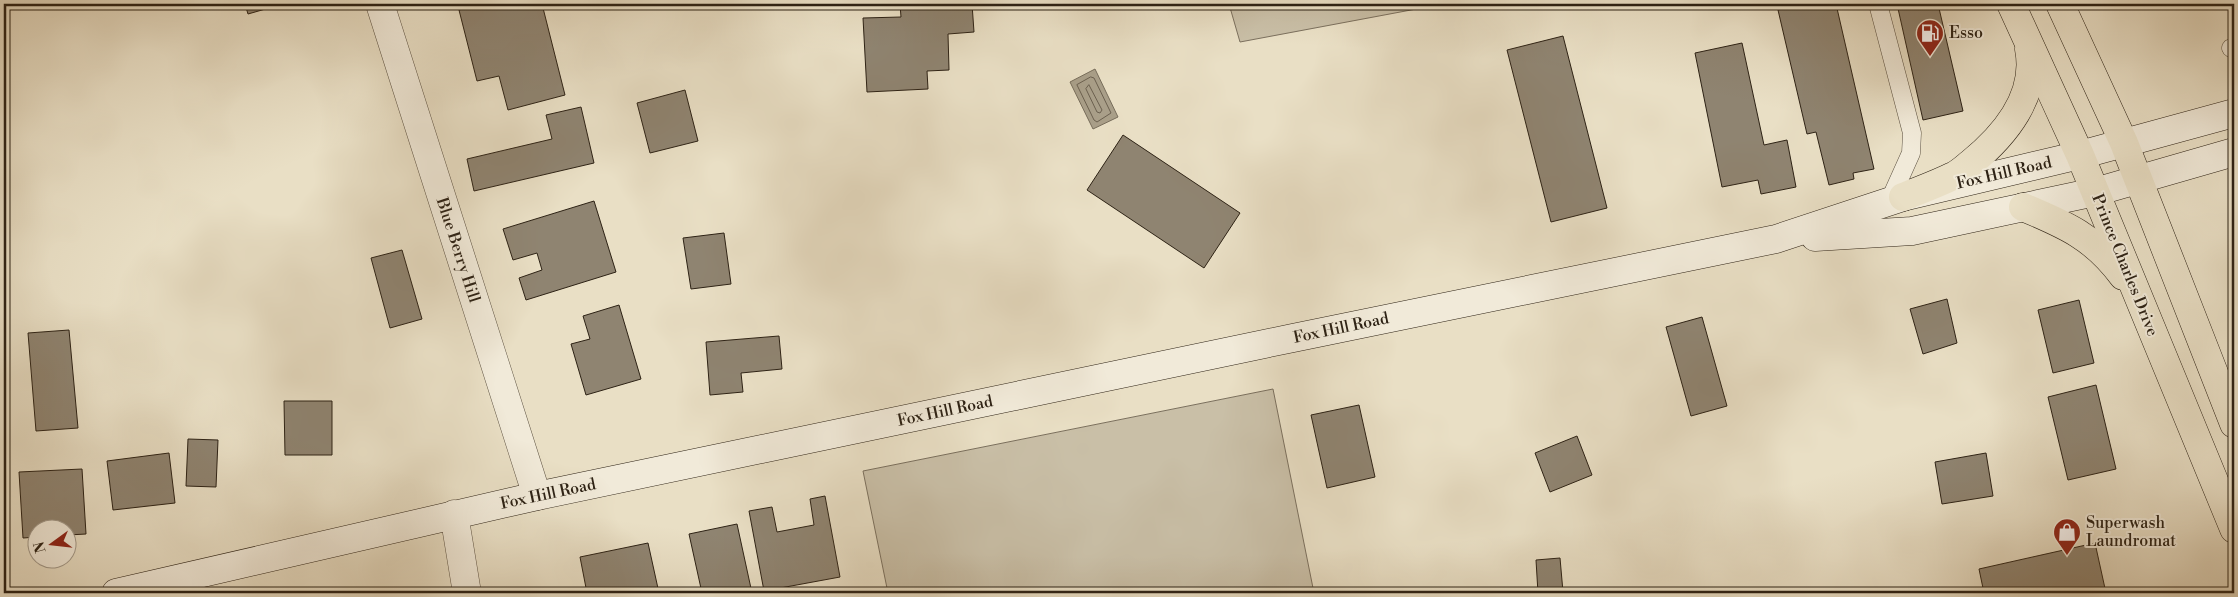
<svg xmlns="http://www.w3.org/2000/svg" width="2238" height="597" viewBox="0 0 2238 597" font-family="'Libre Bodoni',serif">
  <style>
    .green { fill: #c9bfa7; stroke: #7b705e }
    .water { fill: #a99f89; stroke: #776d5b }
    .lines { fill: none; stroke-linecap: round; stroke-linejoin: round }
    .shore { stroke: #6b604f; stroke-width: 1 }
    .building { fill: #8f8471; stroke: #2d2215 }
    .lane-casing { stroke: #5c5141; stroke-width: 19 }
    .street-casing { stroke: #5c5141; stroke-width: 29 }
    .secondary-casing { stroke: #2d2215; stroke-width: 29 }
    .highway-casing { stroke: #2d2215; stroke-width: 29 }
    .lane { stroke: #f1ead9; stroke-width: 18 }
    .street { stroke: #f1ead9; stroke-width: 28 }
    .secondary { stroke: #f1ead9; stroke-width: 28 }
    .highway { stroke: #e9dfc5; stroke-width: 28 }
    .labels { text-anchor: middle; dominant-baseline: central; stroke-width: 4; stroke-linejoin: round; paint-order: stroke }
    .poi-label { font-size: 16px; fill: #2d2215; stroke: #f1ead9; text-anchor: start }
    .street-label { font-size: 16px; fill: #2d2215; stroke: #f1ead9 }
  </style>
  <rect width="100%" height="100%" fill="#e9dfc5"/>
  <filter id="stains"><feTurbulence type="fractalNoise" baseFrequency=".004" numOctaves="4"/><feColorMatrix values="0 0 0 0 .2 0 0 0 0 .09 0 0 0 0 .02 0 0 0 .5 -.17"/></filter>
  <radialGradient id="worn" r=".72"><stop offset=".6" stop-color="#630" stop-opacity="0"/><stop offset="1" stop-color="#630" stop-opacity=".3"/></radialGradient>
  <!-- green -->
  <g class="green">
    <path d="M1229,4H1443L1240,42Z"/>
    <path d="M1273,389L1314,593H888L863,471Z"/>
  </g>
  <!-- water -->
  <path class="water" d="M1095,69L1118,117L1093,129L1070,82Z"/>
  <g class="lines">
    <!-- shore -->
    <g class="shore">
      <path d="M1091,77L1094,78L1111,113L1097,122L1094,120L1077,85Z"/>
      <path d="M1089,85L1102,110L1100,113L1097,112L1086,89Z"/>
    </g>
  </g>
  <!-- building -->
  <g class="building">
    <path d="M245,4H283L248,14Z"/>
    <path d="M482,4H542L565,95L508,110L499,76L477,81L459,10Z"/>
    <path d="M900,4H972L974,32L948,34L949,70L927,71L928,89L867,92L863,18L901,17Z"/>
    <path d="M1804,4H1836L1874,169L1853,173L1854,179L1829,185L1816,132L1807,134L1778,10Z"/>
    <path d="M1897,4H1938L1963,111L1923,120Z"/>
    <path d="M1563,36L1607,208L1551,222L1507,50Z"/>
    <path d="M1742,43L1764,145L1787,140L1796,187L1761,194L1758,180L1722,187L1695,53Z"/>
    <path d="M685,90L698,141L650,153L637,103Z"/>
    <path d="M581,107L594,163L474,191L467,159L552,139L546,115Z"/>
    <path d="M1123,135L1240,213L1204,268L1087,190Z"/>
    <path d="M594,201L616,272L526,300L519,278L542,270L537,253L513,260L503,229Z"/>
    <path d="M724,233L731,284L691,289L683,238Z"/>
    <path d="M402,250L422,319L390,328L371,258Z"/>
    <path d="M1947,299L1957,343L1923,354L1910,309Z"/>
    <path d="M2079,300L2094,363L2053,373L2038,310Z"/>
    <path d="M619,305L641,379L586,395L571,344L590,339L583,316Z"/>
    <path d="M1702,317L1727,406L1691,416L1666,327Z"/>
    <path d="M69,330L78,428L36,431L28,333Z"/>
    <path d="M779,336L782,369L741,373L743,392L710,395L706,342Z"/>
    <path d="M2096,385L2116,469L2068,480L2048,397Z"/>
    <path d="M284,401H332V455H285Z"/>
    <path d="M1359,405L1375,477L1327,488L1311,415Z"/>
    <path d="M1577,436L1592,475L1550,492L1535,453Z"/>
    <path d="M188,439L218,440L216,487L186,486Z"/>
    <path d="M169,453L175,503L113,510L107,461Z"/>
    <path d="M1986,453L1993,496L1942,504L1935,462Z"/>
    <path d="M82,469L86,534L68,535V530H38V537L23,538L19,472Z"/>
    <path d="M825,496L840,577L764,591L749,511L772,507L777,532L814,525L810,499Z"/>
    <path d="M737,524L752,593H702L689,534Z"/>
    <path d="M648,543L659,593H587L580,557Z"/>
    <path d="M2095,543L2106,593H1984L1979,569Z"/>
    <path d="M1560,558L1563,592L1538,593L1536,560Z"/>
  </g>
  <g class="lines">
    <!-- lane casing -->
    <g class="lane-casing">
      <g id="lane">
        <path d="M1878,4L1912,133L1911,153L1889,202"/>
        <path d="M2231,48L2234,47"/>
      </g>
    </g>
    <!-- street casing -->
    <g class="street-casing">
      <g id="street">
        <path d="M380,4L537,496"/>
        <path d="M454,514L467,593"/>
      </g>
    </g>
    <!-- secondary casing -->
    <g class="secondary-casing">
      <g id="secondary">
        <path d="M1815,237L1912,231L2095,192L2234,152"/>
        <path d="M116,593L537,496L1293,338L1776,239L1903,197L2080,155L2234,113"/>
      </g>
    </g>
    <!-- highway casing -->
    <g class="highway-casing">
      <g id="highway">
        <path d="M2011,4L2080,155L2234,529"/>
        <path d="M2060,4L2124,143L2234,424"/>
        <path d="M1903,197C1920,190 1937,184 1953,176C1960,173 1966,167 1971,163C2005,135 2038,95 2029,49"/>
        <path d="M2023,207C2066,225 2094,237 2123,276"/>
      </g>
    </g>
    <!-- lane -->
    <use href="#lane" class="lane"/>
    <!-- street -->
    <use href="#street" class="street"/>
    <!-- secondary -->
    <use href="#secondary" class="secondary"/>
    <!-- highway -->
    <use href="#highway" class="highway"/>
  </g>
  <!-- icons -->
  <defs>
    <g id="fuel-pin" transform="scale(1.4375)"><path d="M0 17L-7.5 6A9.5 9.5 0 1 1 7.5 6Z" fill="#8f2418" stroke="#f1ead9"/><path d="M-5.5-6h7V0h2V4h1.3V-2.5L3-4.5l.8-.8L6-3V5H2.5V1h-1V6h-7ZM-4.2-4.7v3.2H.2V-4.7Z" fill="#fff"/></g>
    <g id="shop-pin" transform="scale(1.4375)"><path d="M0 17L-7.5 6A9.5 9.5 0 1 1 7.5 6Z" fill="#8f2418" stroke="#f1ead9"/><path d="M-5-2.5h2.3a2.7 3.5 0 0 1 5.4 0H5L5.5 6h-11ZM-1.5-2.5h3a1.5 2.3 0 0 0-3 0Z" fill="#fff"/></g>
  </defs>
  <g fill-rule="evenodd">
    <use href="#fuel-pin" x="1930" y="33"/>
    <use href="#shop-pin" x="2067" y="532"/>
  </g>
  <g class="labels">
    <!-- poi labels -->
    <g class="poi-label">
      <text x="1949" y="33">Esso</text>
      <text x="2086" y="523">Superwash<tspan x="2086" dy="18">Laundromat</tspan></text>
    </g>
    <!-- street labels -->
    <g class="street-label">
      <text transform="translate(2004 173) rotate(-13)">Fox Hill Road</text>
      <text transform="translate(458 250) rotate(72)">Blue Berry Hill</text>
      <text transform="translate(2125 265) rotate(68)">Prince Charles Drive</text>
      <text transform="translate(1341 328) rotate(-12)">Fox Hill Road</text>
      <text transform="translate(945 411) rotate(-12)">Fox Hill Road</text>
      <text transform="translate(548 494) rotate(-12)">Fox Hill Road</text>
    </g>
  </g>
  <!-- margin -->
  <rect width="2238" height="597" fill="none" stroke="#e9dfc5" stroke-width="20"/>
  <rect x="5" y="5" width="2228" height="587" fill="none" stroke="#2d2215" stroke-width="2.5"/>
  <rect x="10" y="10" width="2218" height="577" fill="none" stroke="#2d2215"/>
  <!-- north arrow -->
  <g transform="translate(52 544) rotate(255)"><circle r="24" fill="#f1ead9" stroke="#a39a8b"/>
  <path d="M0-4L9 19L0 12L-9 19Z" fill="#8f2418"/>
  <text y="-8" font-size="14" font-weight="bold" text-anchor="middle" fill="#2d2215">N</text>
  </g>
  <rect width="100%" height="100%" filter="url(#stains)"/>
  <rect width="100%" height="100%" fill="url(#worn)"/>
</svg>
